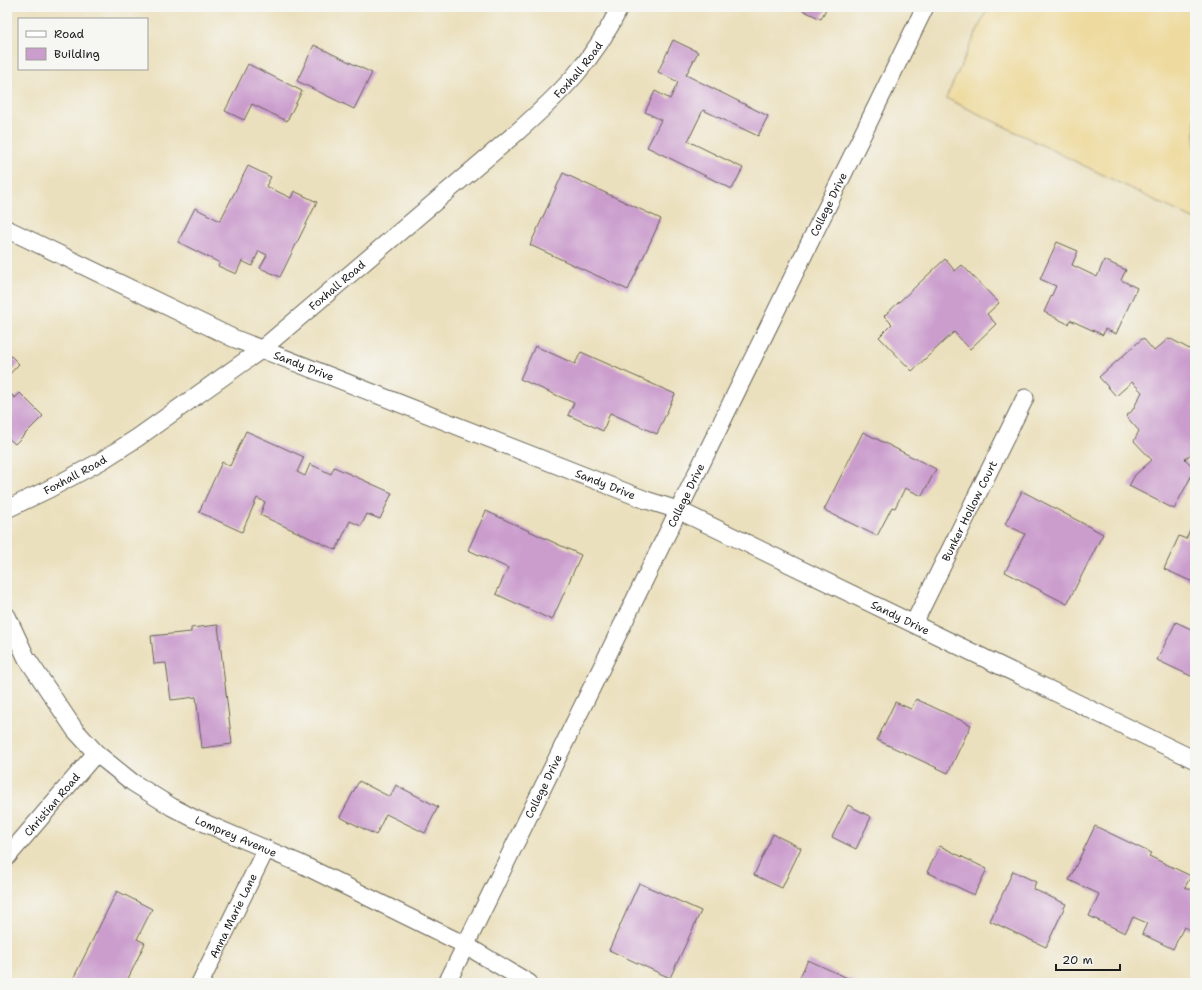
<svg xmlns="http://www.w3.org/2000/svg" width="1202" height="990" viewBox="0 0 1202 990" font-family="'Shantell Sans',sans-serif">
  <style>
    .sand { fill: #eeda9e; stroke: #857b5d }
    .building { fill: #cb9dcd }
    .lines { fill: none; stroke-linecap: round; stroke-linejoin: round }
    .street-casing { stroke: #646154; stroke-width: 19 }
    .street { stroke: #fff; stroke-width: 17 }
    .labels { text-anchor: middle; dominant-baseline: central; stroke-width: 4; stroke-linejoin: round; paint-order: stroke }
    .street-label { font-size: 11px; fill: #1c1c1c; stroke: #f6f6f2 }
  </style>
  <rect width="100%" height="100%" fill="#f6f6f2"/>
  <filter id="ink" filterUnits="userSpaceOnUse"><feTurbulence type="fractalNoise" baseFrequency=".025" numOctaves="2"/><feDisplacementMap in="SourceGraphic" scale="8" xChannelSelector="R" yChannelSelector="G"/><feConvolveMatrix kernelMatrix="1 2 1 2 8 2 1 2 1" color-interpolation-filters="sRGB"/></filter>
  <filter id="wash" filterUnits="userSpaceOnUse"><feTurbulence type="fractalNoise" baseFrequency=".012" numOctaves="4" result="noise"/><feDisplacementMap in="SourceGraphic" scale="16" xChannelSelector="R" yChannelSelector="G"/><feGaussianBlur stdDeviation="0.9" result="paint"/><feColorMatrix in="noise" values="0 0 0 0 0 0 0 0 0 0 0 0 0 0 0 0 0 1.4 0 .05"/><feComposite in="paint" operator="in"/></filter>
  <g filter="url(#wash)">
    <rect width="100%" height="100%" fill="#ebe0bd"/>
    <!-- sand -->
    <path class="sand" d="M988,7H1195V220L946,98Z"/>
    <g id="blocks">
      <!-- building -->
      <g class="building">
        <path d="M796,7H827L821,19Z"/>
        <path d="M673,40L698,52L686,75L768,116L758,136L703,110L688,141L743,168L732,189L647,147L661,120L645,112L655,91L670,99L678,82L658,72Z"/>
        <path d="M314,45L372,73L354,109L297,81Z"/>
        <path d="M248,64L302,91L287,121L252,104L244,120L225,111Z"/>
        <path d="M248,166L271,177L266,186L291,198L294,191L317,202L280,277L260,268L267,255L259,251L252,266L242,261L236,274L218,266L220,263L178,242L195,208L220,221Z"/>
        <path d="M563,173L661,219L628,290L530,245Z"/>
        <path d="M1057,242L1078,251L1072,265L1097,277L1104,260L1126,270L1121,280L1137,288L1116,334L1105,329L1103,335L1070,320L1068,324L1044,312L1056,286L1040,279Z"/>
        <path d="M945,259L955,271L962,265L999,303L987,314L996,324L970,349L954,332L912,371L879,337L892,324L884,316Z"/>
        <path d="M1143,338L1154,351L1169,338L1195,352V445L1191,454L1185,459L1195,469L1174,509L1129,486L1135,475L1152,460L1134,441L1139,431L1126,416L1132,411L1142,392L1132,382L1116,396L1099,377Z"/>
        <path d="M535,346L575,364L581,352L675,394L657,434L610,413L603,431L568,415L574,403L520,379Z"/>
        <path d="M7,352L19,364L7,377Z"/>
        <path d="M7,390L15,398L20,393L43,416L15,444L7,437Z"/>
        <path d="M246,431L304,457L297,472L305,476L310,464L331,474L334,467L392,493L380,519L367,514L361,526L350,521L336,550L260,515L265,502L257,498L242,532L199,512L222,462L230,466Z"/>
        <path d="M863,432L936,469L922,496L905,488L895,508L892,507L877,536L824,510Z"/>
        <path d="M1022,491L1103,534L1067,604L1005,572L1025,534L1005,524Z"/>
        <path d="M486,511L581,555L552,620L496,594L508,568L468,550Z"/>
        <path d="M1192,526L1195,527V583L1164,569L1179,536L1186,539Z"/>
        <path d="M1176,622L1195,631V678L1157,660Z"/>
        <path d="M218,625L232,744L202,748L196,697L171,700L166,663L154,664L151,636L191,632V628Z"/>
        <path d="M916,699L971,725L948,773L877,740L895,702L911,709Z"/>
        <path d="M359,781L390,797L396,785L438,807L425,833L386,814L376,835L340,817Z"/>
        <path d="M848,805L871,817L856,849L832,837Z"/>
        <path d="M1095,826L1151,853L1149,856L1191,876L1185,887L1195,891V927L1193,931L1184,927L1173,949L1142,934L1147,923L1133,917L1125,933L1089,916L1099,894L1069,880Z"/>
        <path d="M773,834L801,848L782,888L754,875Z"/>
        <path d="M940,846L987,869L974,895L927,872Z"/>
        <path d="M1013,871L1036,882L1033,889L1066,904L1046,947L990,921Z"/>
        <path d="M639,883L701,911L670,978L609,950Z"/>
        <path d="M117,891L152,909L137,939L145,943L126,983H71Z"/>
        <path d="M808,960L858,983H797Z"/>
      </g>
    </g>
  </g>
  <g filter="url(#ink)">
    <use href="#blocks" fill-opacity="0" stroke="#646154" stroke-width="1"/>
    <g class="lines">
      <!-- street casing -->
      <g class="street-casing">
        <g id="street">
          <path id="s1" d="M7,229L233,338L646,500L678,510L1195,760"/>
          <path id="s2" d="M7,509L49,489L101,461L137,438L262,349L516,133C561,93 593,62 620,7"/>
          <path id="s3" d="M7,616L26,657L75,730L96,753L132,782L172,807L193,818L301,864L465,945L529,983"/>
          <path id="s4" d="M914,623L1025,398"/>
          <path id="s5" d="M7,857L96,753"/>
          <path id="s6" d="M200,983L266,849"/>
          <path id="s7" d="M447,983L925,7"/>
        </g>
      </g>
      <!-- street -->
      <use href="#street" class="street"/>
    </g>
  </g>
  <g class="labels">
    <!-- street labels -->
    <g class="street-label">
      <text stroke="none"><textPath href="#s2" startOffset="724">Foxhall Road</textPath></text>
      <text stroke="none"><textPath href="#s7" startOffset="867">College Drive</textPath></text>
      <text stroke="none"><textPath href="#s2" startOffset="400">Foxhall Road</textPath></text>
      <text stroke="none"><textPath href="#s1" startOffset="327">Sandy Drive</textPath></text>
      <text stroke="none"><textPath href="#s2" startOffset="76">Foxhall Road</textPath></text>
      <text stroke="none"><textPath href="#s1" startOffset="651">Sandy Drive</textPath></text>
      <text stroke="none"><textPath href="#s7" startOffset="543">College Drive</textPath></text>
      <text stroke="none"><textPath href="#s4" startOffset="125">Bunker Hollow Court</textPath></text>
      <text stroke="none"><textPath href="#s1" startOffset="975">Sandy Drive</textPath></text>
      <text stroke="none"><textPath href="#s7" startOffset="219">College Drive</textPath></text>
      <text stroke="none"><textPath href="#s5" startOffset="69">Christian Road</textPath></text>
      <text stroke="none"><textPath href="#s3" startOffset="328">Lomprey Avenue</textPath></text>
      <text stroke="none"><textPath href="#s6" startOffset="75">Anna Marie Lane</textPath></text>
    </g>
  </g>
  <!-- margin -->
  <rect width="1202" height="990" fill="none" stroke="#f6f6f2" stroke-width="24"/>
  <!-- legend -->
  <rect x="18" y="18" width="130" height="52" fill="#f6f6f2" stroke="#9f9f9c"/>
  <rect x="26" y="31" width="20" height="6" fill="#ffffff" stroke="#9f9f9c"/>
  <text x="54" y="38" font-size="12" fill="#1c1c1c">Road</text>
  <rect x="26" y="48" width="20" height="12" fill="#cb9dcd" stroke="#9f9f9c"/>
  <text x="54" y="58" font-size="12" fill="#1c1c1c">Building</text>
  <!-- scale -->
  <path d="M1056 964v6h64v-6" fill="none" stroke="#1c1c1c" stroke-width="2"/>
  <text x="1062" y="964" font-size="12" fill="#1c1c1c" stroke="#f6f6f2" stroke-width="3" paint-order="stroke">20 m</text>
</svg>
